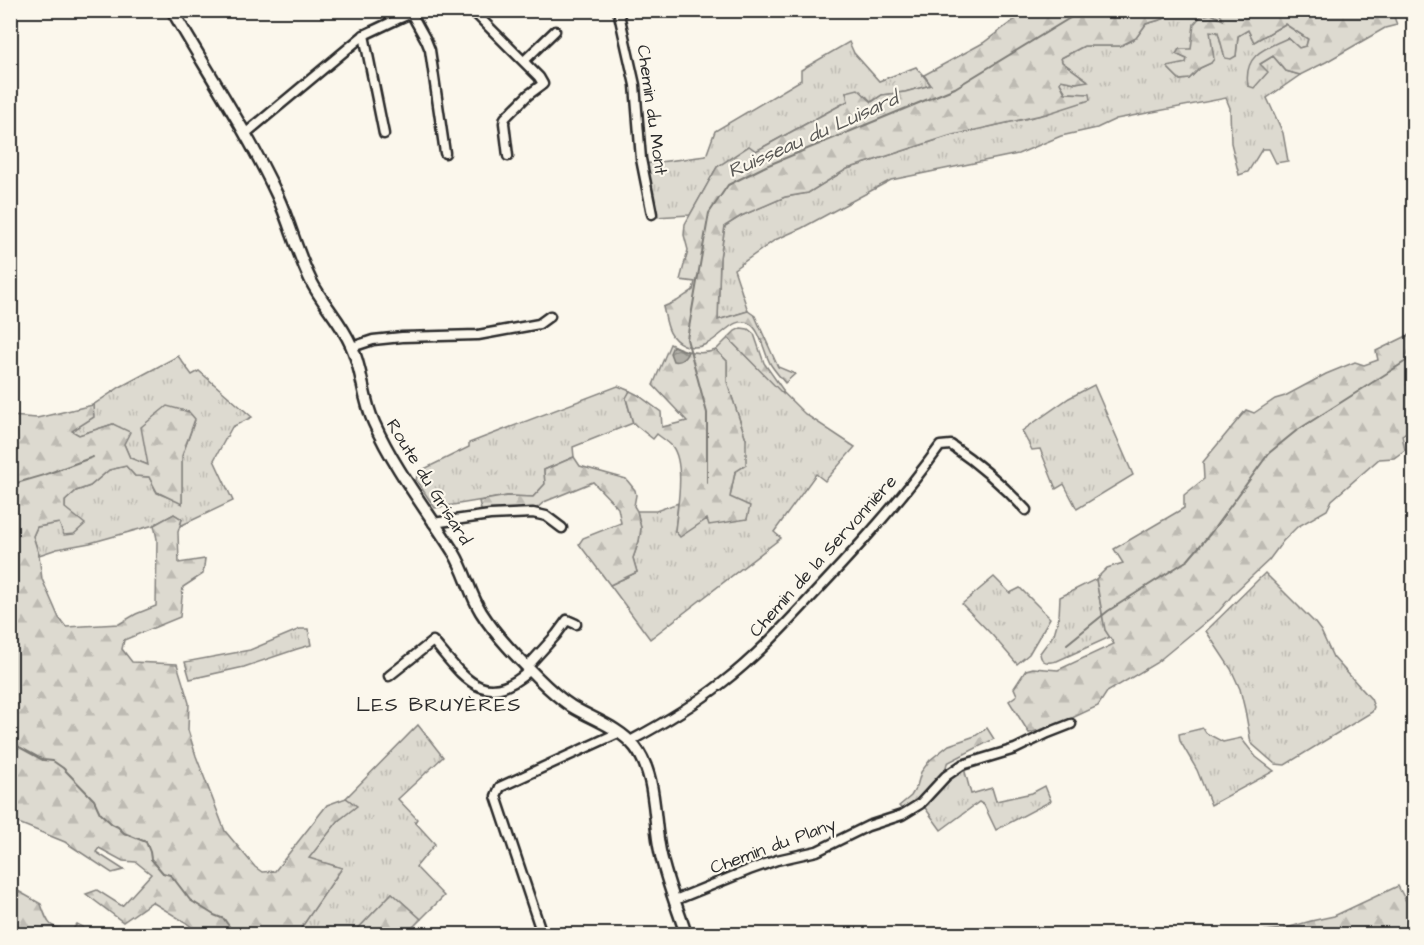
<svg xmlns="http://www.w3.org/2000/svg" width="1424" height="945" viewBox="0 0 1424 945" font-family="'Architects Daughter',sans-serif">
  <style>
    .grass { fill: url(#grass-tufts); stroke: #84827e; stroke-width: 1.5 }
    .forest { fill: url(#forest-firs); stroke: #84827e; stroke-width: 1.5 }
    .water { fill: url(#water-waves); stroke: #7b7a75; stroke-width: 1.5 }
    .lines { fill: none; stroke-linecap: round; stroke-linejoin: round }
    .stream { stroke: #7b7a75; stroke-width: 2 }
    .minor-casing { stroke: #2b2b2b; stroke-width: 13 }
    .tertiary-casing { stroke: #2b2b2b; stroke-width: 15 }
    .minor { stroke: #fbf7ec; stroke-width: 8 }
    .tertiary { stroke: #fbf7ec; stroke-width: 10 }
    .labels { text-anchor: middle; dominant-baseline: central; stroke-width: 4.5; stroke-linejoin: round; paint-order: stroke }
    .street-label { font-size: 18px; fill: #2b2b2b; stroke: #fbf7ec }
    .water-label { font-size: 20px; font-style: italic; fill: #5a5956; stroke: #fbf7ec }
    .neighbourhood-label { font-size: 20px; letter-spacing: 1.5px; fill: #2b2b2b; stroke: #fbf7ec }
  </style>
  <defs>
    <pattern id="grass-tufts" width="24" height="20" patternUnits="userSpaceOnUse" patternTransform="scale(1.5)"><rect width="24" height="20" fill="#dddad0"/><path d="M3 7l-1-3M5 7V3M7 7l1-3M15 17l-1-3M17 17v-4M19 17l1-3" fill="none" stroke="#bebbb3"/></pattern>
    <pattern id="forest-firs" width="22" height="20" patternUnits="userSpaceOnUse" patternTransform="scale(1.5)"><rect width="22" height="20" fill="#dddad0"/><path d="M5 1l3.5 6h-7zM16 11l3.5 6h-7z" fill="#bebbb3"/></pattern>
    <pattern id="water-waves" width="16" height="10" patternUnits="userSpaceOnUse" patternTransform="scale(1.5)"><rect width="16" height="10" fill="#b1afa7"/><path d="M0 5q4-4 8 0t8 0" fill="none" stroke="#908f88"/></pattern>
  </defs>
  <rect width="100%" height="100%" fill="#fbf7ec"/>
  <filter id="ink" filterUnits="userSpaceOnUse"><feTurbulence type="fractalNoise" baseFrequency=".0167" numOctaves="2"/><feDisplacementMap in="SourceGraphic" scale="12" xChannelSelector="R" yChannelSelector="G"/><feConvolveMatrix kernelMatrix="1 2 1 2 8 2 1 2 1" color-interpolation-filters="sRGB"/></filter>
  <g filter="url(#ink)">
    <!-- grass -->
    <g class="grass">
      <path d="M1177,11H1219L1224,20L1211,14L1191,49L1176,54L1187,59L1186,64L1168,68L1180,80L1189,79L1200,68L1211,63L1210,31L1218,32L1225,57L1236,56L1238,36L1248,30L1254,42L1285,24L1308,39L1306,46L1299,48L1288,38L1260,64L1273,56L1286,71L1300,75L1267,98L1283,133L1288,161L1276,163L1269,149H1262L1248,172L1239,175L1231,143L1230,108L1226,98L1116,119L1097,128L1061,136L1018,154L891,180L802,228L775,240L734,269L748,311L718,320L720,258L725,226L741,216L785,197L808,193L847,169L949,136L1046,114L1088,94L1066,93L1060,83L1061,80L1076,83L1087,80L1062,62L1061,58L1084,46H1120L1136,38L1146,24L1163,19Z"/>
      <path d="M849,42L854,53L879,81L916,67L931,85L905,92L882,95L871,102L846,92L848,101L756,151L717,167L690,215L655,217L644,164L706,156L715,131L801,80V70Z"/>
      <path d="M728,338L805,414L855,447L825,481L816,474L774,532L781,538L650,639L610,585L637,572L633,558L639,541L641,528L637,511H656L678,503L675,531L730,497L735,472L746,439L727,382V361L716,350Z"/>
      <path d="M178,356L192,375L199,371L252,417L232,427L214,460L233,501L180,526L182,519L174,514L154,525L90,543L57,549L39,555L33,536L37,527L59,523L65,507V501L76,491L90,486L109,470L126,466L135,476L149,477L157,493L182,503V456L195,420L148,465L130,458L124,444L113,424L79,435L71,431L93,417V405L120,387Z"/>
      <path d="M1094,385L1133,475L1077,509L1064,484L1056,489L1040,449L1032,450L1022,431L1069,398Z"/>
      <path d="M618,386L630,391L626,399L633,423L573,447L574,457L544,470L545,484L533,497L507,496L435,508L416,480L418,472L469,447V443Z"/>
      <path d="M1265,573L1315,623L1321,631L1333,657L1371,699L1374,707L1372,712L1285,765L1275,764L1251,743L1245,710L1240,689L1231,669L1206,631Z"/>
      <path d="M994,577L1010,593L1020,588L1050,618L1029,654L1017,664L993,636L962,604Z"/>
      <path d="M1096,579L1105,630L1110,637L1057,661C1048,663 1041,664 1040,653L1054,634L1059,617L1060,597Z"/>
      <path d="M300,629H308L311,645L297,649L244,667L190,679L185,662L250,650Z"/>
      <path d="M418,725L443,757L398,799L417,819L415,822L435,844L416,867L444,896L421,919L392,893L353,934H297L342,868L308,859L338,821L356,806L346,798Z"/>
      <path d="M1203,728L1206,733L1223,742L1241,738L1256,757L1274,771L1211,805L1197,770L1180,741L1179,734Z"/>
      <path d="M964,768L971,794L992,788L996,801L1032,793L1045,786L1051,801L996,830L984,805L979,802L941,830L923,805L945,781Z"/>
    </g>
    <!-- forest -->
    <g class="forest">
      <path d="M1026,11H1177L1163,19L1146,24L1136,38L1120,46H1084L1061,58L1062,62L1088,81L1076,83L1061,80L1060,83L1065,93L1089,94L1090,100L1046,114L949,136L847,169L808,193L785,197L741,216L725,226L720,258L718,320L748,311L755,316L778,367L795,374L785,383C780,377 775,371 771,365C764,354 761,330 750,324C729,311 715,357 684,345C667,338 667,323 663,307L677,301L693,290L695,282L680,280L688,250L684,235L685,224L717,167L749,146L756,151L848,101L846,92L858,89L872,102L882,95L905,92L931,85L924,75L983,43Z"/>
      <path d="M1219,11H1392L1397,25L1385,28L1326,62L1300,75L1286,71L1273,56L1260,64L1268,72L1254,88L1248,86C1243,55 1265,48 1288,38L1299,48L1306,46L1308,39L1285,24L1254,42L1248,30L1238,36L1236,56L1231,59L1225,58L1218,32L1210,31L1214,59L1211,63L1200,68L1189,79L1180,80L1167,67L1186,63L1187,59L1176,54L1179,49H1191L1194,24L1201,16L1211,14L1223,20Z"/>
      <path d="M741,328L748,329L754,334L764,363L783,390V394L728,338L735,331Z"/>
      <path d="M1413,333V428L1402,435L1405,450L1394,458L1379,459L1332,500L1327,510L1297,527L1283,541L1269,560L1235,592L1219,611L1156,663L1107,692L1098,706L1057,725L1029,733L1009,701L1017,695L1014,688L1026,670L1033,668L1058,670L1114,644L1105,630L1096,579L1107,568L1123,563L1114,549L1184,508V495L1204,479L1203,462L1246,410L1254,413L1275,399L1285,396L1326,374L1355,362L1364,365L1378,360L1376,351Z"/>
      <path d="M670,344C685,352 700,356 716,350L727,361V382L746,439V465L735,472L730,497L750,506L747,519L709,525L707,519L680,537L675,531C677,510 686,464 672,446C668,442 662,438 657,434L653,439L633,423L626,398L630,391L638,395L661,412L662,427L687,421L653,385Z"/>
      <path d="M93,405L94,417L72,431L79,435L113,424L130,432L124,444L130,458L148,465L141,427L167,406L189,412L195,419L182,456V504L157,492L149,477L135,476L126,466L109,470L90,486L76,491L65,501V508L85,524L74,534L64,535L59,523L37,527L33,536L39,555L42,579L59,618L66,627L119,624L136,614L156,606L157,539L154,525L174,514L182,519L178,532L179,563L205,559L203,574L183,587L180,617L124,640L122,649L132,662L177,664L189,703L188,730L196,756L225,831L255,867L262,872L275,871L327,805L346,798L357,806L338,821L309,858L342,868L297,934H201L185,922L152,902L123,922L86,894L97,890L122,906L151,874L136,862L123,861L99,848L96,852L124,870L112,873L65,842L11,820V416L37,418Z"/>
      <path d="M574,457L580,466L626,479L635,490L636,495L634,506L637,511L641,528L639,541L633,558L637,572L610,585L579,544L583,538L621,523L618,508L593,482L544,502L536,509L529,508L482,514L479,501L507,496L533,497L545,484L544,470Z"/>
      <path d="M987,728L994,739L947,763L945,772L924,794L914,803L902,809L899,806L911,796L917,786L921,772L930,760L949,745L975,736Z"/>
      <path d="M1398,886L1406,901L1413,904V934H1260L1265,931L1283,929L1311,921L1334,916Z"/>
      <path d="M11,887L41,904C48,925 50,930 73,929L77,924L83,927L87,934H11Z"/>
      <path d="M392,893L421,919L406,934H353Z"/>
    </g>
    <!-- water -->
    <path class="water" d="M673,346L688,352C685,359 681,363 673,361L670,353Z"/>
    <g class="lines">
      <!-- stream -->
      <g class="stream">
        <path d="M707,483V413L687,339L709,213L728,185L766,166L955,88L1083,10"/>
        <path d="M10,485L44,475L93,457"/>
        <path d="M1067,644L1108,611L1188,560L1210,534L1269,453L1296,431L1414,356"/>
        <path d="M10,742L43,760L53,761L63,768L94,800L100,813L112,824L118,827L124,833L146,842L150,852L151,859L163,873L170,875L174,879L190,900L214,915L224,919L233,932L242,934"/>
      </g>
      <!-- minor casing -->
      <g class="minor-casing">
        <g id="minor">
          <path d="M472,10L539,77L543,84L528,95L505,118L504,123L508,156"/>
          <path d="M618,10L635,85L641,159L652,214"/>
          <path d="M411,13L426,40L430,50L445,153"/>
          <path d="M364,35L384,134"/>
          <path d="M524,61L555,31"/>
          <path d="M245,134L364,35L400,18L418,10"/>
          <path d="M352,347L373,340L402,337L478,335L539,324L550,316"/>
          <path d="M433,523L490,515L533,513L546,516L562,528"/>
          <path d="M527,667L556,635L567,620L576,624"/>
          <path d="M389,676L433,641C464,677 484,712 530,670"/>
          <path d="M630,741C662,724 693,706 722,683C756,657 784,626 813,595C858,547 902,499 940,446L951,445C979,464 1003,485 1026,510"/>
          <path d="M675,900L749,870L777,860L817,851L868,826L902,815L920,804L946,776L962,765L1015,749L1048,733L1071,724"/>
          <path d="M542,934L496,796L500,787L618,733"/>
        </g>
      </g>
      <!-- tertiary casing -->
      <g class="tertiary-casing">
        <path id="tertiary" d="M172,10C207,71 247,131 277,195C290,223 297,253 311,281C322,303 341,322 351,345C363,370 362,398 374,423C395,470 427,510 454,553C465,571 470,594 481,612C496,636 518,658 538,678C548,688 559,698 571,706C592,719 619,727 635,747C657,775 653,818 660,851C666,880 677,907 686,934"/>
      </g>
      <!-- minor -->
      <use href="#minor" class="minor"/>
      <!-- tertiary -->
      <use href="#tertiary" class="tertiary"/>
    </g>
  </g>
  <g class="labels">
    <!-- street labels -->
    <g class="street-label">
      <text transform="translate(652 110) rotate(82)">Chemin du Mont</text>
      <text transform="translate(429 482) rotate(58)">Route du Grisard</text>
      <text transform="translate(823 556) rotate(-48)">Chemin de la Servonnière</text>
      <text transform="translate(773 846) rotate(-20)">Chemin du Plany</text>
    </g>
    <!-- water labels -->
    <g class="water-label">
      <text transform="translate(813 135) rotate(-24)">Ruisseau du Luisard</text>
    </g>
    <!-- neighbourhood labels -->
    <g class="neighbourhood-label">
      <text x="439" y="705">LES BRUYÈRES</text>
    </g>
  </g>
  <!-- margin -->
  <rect width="1424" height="945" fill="none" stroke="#fbf7ec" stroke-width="36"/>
  <rect x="18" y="18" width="1388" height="909" fill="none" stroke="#2b2b2b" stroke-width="2" filter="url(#ink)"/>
</svg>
